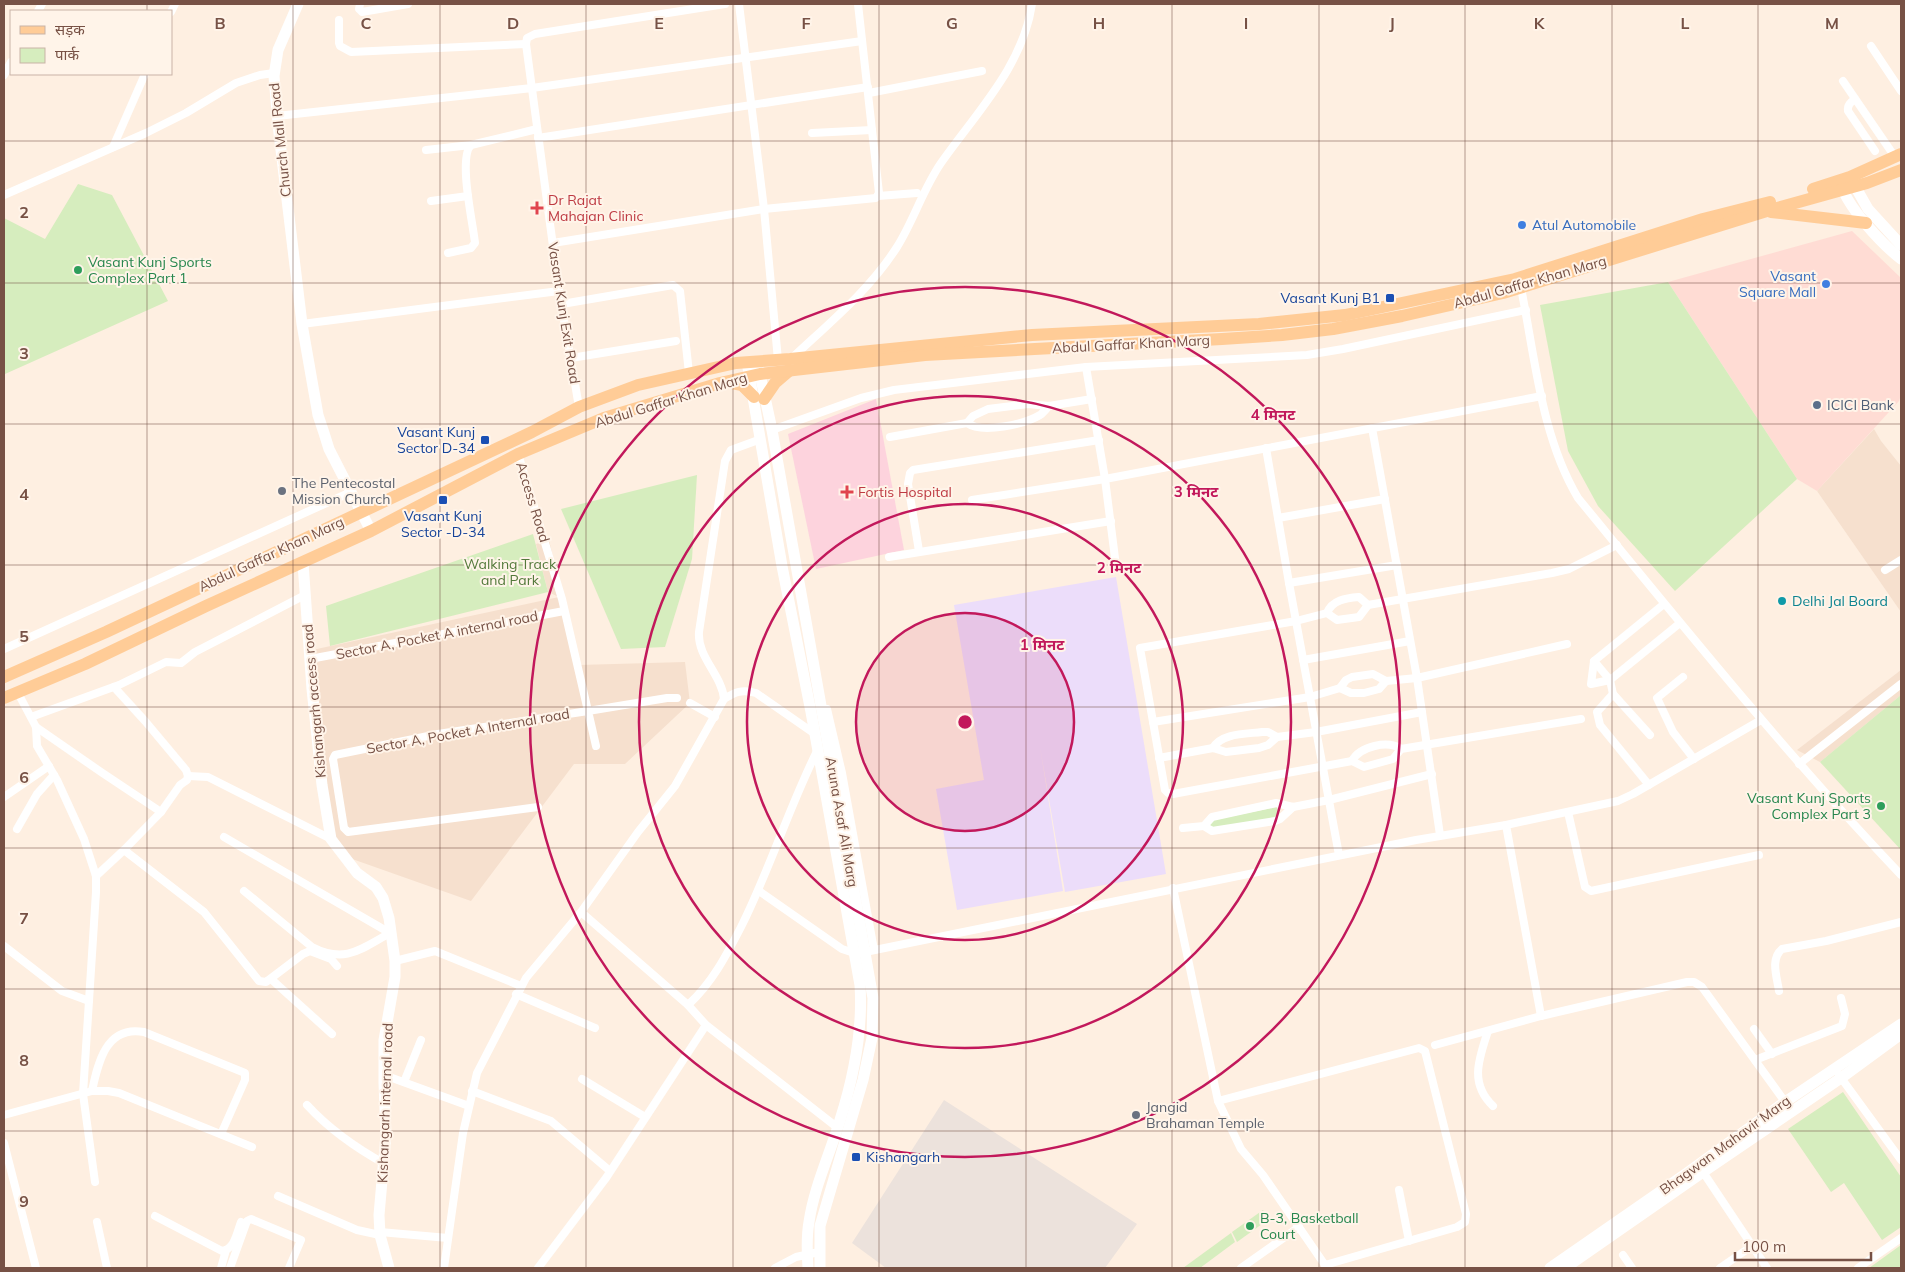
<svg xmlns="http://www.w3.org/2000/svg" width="1905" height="1272" viewBox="0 0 1905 1272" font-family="Mulish,'Noto Sans Devanagari',sans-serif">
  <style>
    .residential { fill: #f6e0ce }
    .commercial { fill: #ffdcd4 }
    .industrial { fill: #ece2dc }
    .education { fill: #ecddfa }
    .medical { fill: #fdd3dd }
    .green { fill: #d6edbe }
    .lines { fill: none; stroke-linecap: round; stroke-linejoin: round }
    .street { stroke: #fff; stroke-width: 8 }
    .secondary { stroke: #fff; stroke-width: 11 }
    .primary { stroke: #ffcc97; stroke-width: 12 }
    .grid { fill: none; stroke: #775145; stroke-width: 1; stroke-opacity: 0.55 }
    .ring { fill: none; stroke: #c2185b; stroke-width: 2.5 }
    .health-dot { fill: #e0444e; stroke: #fff4e9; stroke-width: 2 }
    .shop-dot { fill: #3f7fe0; stroke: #fff4e9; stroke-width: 2 }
    .leisure-dot { fill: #2e9e5b; stroke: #fff4e9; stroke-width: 2 }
    .transit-dot { fill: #1a4fb4; stroke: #fff4e9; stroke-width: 2 }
    .service-dot { fill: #5c6f8a; stroke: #fff4e9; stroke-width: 2 }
    .worship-dot { fill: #6b7280; stroke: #fff4e9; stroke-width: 2 }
    .culture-dot { fill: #0f9aa8; stroke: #fff4e9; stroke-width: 2 }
    .labels { text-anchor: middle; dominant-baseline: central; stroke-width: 4; stroke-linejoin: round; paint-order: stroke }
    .street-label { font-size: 14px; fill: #775145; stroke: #fff4e9 }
    .health-label { font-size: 14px; fill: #be3a42; stroke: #fff4e9; text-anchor: start }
    .shop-label { font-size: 14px; fill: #366cbe; stroke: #fff4e9; text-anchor: start }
    .leisure-label { font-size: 14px; fill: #27864d; stroke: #fff4e9; text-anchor: start }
    .transit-label { font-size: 14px; fill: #164399; stroke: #fff4e9; text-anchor: end }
    .service-label { font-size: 14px; fill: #4e5e75; stroke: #fff4e9; text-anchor: start }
    .worship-label { font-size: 14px; fill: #5b616d; stroke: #fff4e9; text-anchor: start }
    .park-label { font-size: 14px; fill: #53793a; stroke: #fff4e9 }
    .culture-label { font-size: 14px; fill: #0d838f; stroke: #fff4e9; text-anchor: start }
    .grid-label { font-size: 16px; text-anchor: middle; font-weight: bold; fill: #775145; stroke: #fff4e9; stroke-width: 4; stroke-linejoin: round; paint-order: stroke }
    .centre { fill: #c2185b; stroke: #fff4e9; stroke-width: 2.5 }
    .ring-label { font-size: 15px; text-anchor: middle; font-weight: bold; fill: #c2185b; stroke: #fff4e9; stroke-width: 4; stroke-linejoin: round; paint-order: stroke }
  </style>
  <rect width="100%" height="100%" fill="#feefe1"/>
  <!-- residential -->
  <g class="residential">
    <path d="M1874,429L1881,441L1901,466V612L1817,491Z"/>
    <path d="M549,540L579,665L685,662L690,703L625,764H574L471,901L338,854L332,840L312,650L559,597L548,592L536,544Z"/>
    <path d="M1901,670V695L1820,762L1797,750Z"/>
  </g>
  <!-- commercial -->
  <path class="commercial" d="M1852,231L1901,278V395L1899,401L1817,491L1797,479L1668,282Z"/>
  <!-- industrial -->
  <path class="industrial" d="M944,1100L1137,1224L1105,1268H886L852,1243Z"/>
  <!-- education -->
  <path class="education" d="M1116,577L1166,874L1065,892L1040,747L1063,891L957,910L936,789L984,780L954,605Z"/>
  <!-- medical -->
  <path class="medical" d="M876,399L904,550L816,569L788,434Z"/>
  <!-- green -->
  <g class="green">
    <path d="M78,184L112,195L168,301L5,374L4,218L45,239Z"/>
    <path d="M1668,282L1797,479L1675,591L1598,506L1568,451L1540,305Z"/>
    <path d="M697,475L692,559L665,647L621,649L561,509Z"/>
    <path d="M533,534L548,592L330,646L326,606Z"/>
    <path d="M1901,695V850L1820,762Z"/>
    <path d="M1277,807L1279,818L1202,829L1213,820Z"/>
    <path d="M1843,1092L1901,1177V1227L1882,1240L1844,1183L1831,1192L1788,1129Z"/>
    <path d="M1263,1210L1269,1219L1237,1242L1232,1232Z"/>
    <path d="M1231,1233L1235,1242L1200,1268H1183Z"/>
    <path d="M1901,1245V1268H1869Z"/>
  </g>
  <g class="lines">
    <!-- street -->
    <g class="street">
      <path d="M360,4L359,9L362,12L408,4"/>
      <path d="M739,4L764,209L778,360"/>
      <path d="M38,11L42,4"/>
      <path d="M171,12L175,4"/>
      <path d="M339,20V43L340,46L351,52L526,44"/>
      <path d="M1871,46L1901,91"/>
      <path d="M4,75L11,62"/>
      <path d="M1843,81L1895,157"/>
      <path d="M869,93L982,71"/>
      <path d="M1855,99C1851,102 1847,105 1848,111L1875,151"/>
      <path d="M277,116L532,88L862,41"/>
      <path d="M812,133L872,130"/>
      <path d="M538,138L868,87"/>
      <path d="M113,147L145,74"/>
      <path d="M426,150L471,145"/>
      <path d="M4,195L146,133L186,113L236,83L260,75L274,73"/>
      <path d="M878,196L917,193"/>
      <path d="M431,201L468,196"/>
      <path d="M553,243L764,209L876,198L879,193L858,4"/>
      <path d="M448,253L471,248L475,243C473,223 458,158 471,145L537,129"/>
      <path d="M1521,288C1535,357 1541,436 1578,498C1683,626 1787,755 1901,875"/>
      <path d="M562,304L673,285L680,291L689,373"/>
      <path d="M302,324L559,291"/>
      <path d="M571,358L676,341"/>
      <path d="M791,359C828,324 869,291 897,247C914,220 923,189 941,163C976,113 1023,66 1032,4"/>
      <path d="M1086,367L1105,479L1116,566"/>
      <path d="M579,407L559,291L526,44L527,38L535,34L725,4"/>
      <path d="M967,423L973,416L988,409L1028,404L1049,406L1092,399"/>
      <path d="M1372,428L1417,678L1440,835"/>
      <path d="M772,430L861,398L894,390L1086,367L1307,355L1343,349L1526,310"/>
      <path d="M890,437L967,423C982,434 1025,424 1040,415C1043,413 1046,409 1049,406"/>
      <path d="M1266,448L1289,583L1339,855"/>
      <path d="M518,454L562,599L588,711L438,734L335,755L333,759L344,828L348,832L538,807"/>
      <path d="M972,500L1105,479L1542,396"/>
      <path d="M1278,518L1385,499"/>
      <path d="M919,551L908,484L910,473L913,470L1099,440"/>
      <path d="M889,557L1111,521"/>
      <path d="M1885,570L1901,560"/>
      <path d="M1289,583L1397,565"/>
      <path d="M1664,604L1594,661L1591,684L1610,680L1680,623"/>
      <path d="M1327,613C1332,600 1346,598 1359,597L1368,605"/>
      <path d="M4,649L351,492"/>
      <path d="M310,659L564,611"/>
      <path d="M1303,660L1410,641"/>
      <path d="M1594,661L1610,680L1613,694L1650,735"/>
      <path d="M1683,677L1657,698L1673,732L1694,759"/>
      <path d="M114,687L145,721L186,770L188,776"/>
      <path d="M1340,688L1351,693H1364L1379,689L1386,681L1417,678L1567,644"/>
      <path d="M18,693L36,727L37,746L57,780L84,839L96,876V892L83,1094L95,1182"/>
      <path d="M1613,694L1597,712L1600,725L1649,785"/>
      <path d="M724,699C735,692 742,689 756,693L815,734"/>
      <path d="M690,703L715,717"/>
      <path d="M827,709L842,773L874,950"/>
      <path d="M31,717L119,685L166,662L181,663L195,652L305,595"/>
      <path d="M1581,719L1401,749L1393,759L1364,767L1352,761L1173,794L1168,793L1165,790L1140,648L1296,621L1327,613L1337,620L1359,617L1368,605L1552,573L1569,569L1617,545"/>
      <path d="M1153,722L1310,697L1340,688L1346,680L1352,677L1373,674L1386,681"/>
      <path d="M36,727L101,772L161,812"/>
      <path d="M596,746L588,711L667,698H677"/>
      <path d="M1213,748C1221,733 1246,734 1262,732H1268L1277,737"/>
      <path d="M1159,758L1213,748L1226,752L1259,748L1268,745L1277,737L1316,732L1422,712"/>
      <path d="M1352,761C1360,746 1388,740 1401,749"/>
      <path d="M1799,764L1901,684"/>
      <path d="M188,776L208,777L331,839"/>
      <path d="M4,797L49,766"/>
      <path d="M1568,812L1585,887L1591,891L1759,855"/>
      <path d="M1506,825L1541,1016"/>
      <path d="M1204,826L1212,831L1275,821L1280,819L1293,807"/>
      <path d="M1183,828L1204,826L1212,817L1276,803L1293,807L1329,800L1432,774"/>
      <path d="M17,829L37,794L54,775"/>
      <path d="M224,837L390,933"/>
      <path d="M124,850L204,912L259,981L266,982L303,954L310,951L331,959L337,966"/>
      <path d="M96,876L124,850L161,812L180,785L187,780L188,776"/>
      <path d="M1173,888L1218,1101L1241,1149L1263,1175L1327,1268"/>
      <path d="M244,891L312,947C345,964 361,949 390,933"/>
      <path d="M759,891L842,949L854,953L865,952L1416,840L1506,825L1618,801L1633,794L1761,720"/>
      <path d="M581,912L688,1005C712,983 726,956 741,927C770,869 789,807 818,749"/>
      <path d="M4,946L62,991L89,1001"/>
      <path d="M395,961L435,951L521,986"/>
      <path d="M271,979L332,1034"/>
      <path d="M1779,991C1777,977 1770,959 1782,949L1826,941L1901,922"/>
      <path d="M516,994L595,1028"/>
      <path d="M688,1005L706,1025L838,1128"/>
      <path d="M1754,1029L1772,1054"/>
      <path d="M1488,1031C1479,1059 1469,1083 1493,1106"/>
      <path d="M1435,1045L1541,1016L1687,982H1694L1702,987L1788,1106"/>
      <path d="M1755,1060L1842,1026L1845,1014L1841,998"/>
      <path d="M384,1075L469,1106"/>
      <path d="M1839,1075L1901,1160"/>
      <path d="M582,1079L645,1117"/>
      <path d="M404,1082L421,1040"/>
      <path d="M92,1091C98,1063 106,1025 144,1032L245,1073V1080L221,1134"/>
      <path d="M472,1091L551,1121L610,1171"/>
      <path d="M1218,1101L1419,1048L1425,1051L1466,1214L1465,1222L1457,1227L1325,1265"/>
      <path d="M307,1105C330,1130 356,1148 385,1164"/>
      <path d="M4,1115L92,1091H108L119,1093L252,1147"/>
      <path d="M4,1143L36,1268"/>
      <path d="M1703,1172L1767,1268"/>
      <path d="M1399,1190L1409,1241"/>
      <path d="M278,1196L357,1230L380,1235"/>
      <path d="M155,1216L222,1251C235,1249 237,1232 241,1222"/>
      <path d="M97,1222L107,1268"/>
      <path d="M380,1232L448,1238"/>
      <path d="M1623,1255L1632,1268"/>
      <path d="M221,1268L226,1250"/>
      <path d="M230,1268L247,1221L251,1219L301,1240L289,1268"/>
      <path d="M444,1268L463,1133L477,1073L526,978L581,912L638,832L675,786L724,699C722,675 697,657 699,632L725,461L731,450L761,439"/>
      <path d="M538,1268L606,1178L706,1025"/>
      <path d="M775,1268L796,1257L819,1252"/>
      <path d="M1241,1268L1299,1227"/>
      <path d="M1720,1268L1752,1246"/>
      <path d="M1858,1268L1901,1238"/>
    </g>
    <!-- secondary -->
    <g class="secondary">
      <path d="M298,4L278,50L274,76L278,125L302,324L318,415L324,433L329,449L371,531"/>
      <path d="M1851,179L1868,209L1901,245"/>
      <path d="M1840,181C1845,205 1882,244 1901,259"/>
      <path d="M758,365L772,430L873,998L872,1038L863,1080L820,1226V1268"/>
      <path d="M748,368L782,566L811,712L860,985C863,1031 854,1076 840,1120C830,1154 814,1187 809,1222C806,1238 807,1253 808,1268"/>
      <path d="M303,563L312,689L322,785L331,839L357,873L376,887L383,898L389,918L395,961V977L384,1040V1083L386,1135L379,1215L380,1235L389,1268"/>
      <path d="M1550,1268L1687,1173L1785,1102L1901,1024"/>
      <path d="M1565,1268L1703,1172L1841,1078L1901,1034"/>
    </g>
    <!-- primary -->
    <g class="primary">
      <path d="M1813,189L1850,177L1901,154"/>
      <path d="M1771,212L1866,223"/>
      <path d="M727,382L742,385L754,397"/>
      <path d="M764,399L775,383L789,371"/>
      <path d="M4,677L106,632L532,432L579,407L638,385L736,363L790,359L1032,335L1259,324L1345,315L1515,279L1703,219L1770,202"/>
      <path d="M4,698L85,664L206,606L371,531L518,454L604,418L720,383L760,374L925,355L1222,339L1282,335L1333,329L1402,316L1503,293L1770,210L1867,183L1901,170"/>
    </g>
  </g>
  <!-- grid -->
  <path class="grid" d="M147,4V11M293,4V1268M440,4V1268M586,4V1268M733,4V1268M879,4V1268M1026,4V1268M1172,4V1268M1319,4V1268M1465,4V1268M1612,4V1268M1758,4V1268M147,74V1268M4,141H1901M4,283H1901M4,424H1901M4,565H1901M4,707H1901M4,848H1901M4,989H1901M4,1131H1901"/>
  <!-- distance rings -->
  <circle cx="965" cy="722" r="109" fill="#c2185b" fill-opacity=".12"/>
  <g class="ring">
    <circle cx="965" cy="722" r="109"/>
    <circle cx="965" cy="722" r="218"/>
    <circle cx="965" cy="722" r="326"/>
    <circle cx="965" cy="722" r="435"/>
  </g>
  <!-- markers -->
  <g class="health-dot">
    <path d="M534.5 200.5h5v5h5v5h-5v5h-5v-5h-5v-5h5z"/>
    <path d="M844.5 484.5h5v5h5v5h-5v5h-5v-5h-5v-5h5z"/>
  </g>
  <g class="shop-dot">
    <circle cx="1522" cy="225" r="5"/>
    <circle cx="1826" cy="284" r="5"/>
  </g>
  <g class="leisure-dot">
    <circle cx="78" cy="270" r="5"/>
    <circle cx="1881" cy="806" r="5"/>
    <circle cx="1250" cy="1226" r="5"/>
  </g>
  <g class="transit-dot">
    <rect x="1385" y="293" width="10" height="10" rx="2.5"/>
    <rect x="480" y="435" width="10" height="10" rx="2.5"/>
    <rect x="438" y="495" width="10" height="10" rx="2.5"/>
    <rect x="851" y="1152" width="10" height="10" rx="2.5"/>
  </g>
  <circle class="service-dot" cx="1817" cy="405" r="5"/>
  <g class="worship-dot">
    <circle cx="282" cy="491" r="5"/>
    <circle cx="1136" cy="1115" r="5"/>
  </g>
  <circle class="culture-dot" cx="1782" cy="601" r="5"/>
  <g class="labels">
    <!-- street labels -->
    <g class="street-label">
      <text transform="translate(280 140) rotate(-96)">Church Mall Road</text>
      <text transform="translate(1530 282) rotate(-16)">Abdul Gaffar Khan Marg</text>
      <text transform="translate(564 313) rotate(81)">Vasant Kunj Exit Road</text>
      <text transform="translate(1131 344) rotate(-3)">Abdul Gaffar Khan Marg</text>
      <text transform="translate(671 400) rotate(-17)">Abdul Gaffar Khan Marg</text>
      <text transform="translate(533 502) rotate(73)">Access Road</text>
      <text transform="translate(271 554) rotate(-25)">Abdul Gaffar Khan Marg</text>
      <text transform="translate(437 635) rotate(-11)">Sector A, Pocket A internal road</text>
      <text transform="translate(314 701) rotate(-95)">Kishangarh access road</text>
      <text transform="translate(468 731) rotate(-10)">Sector A, Pocket A Internal road</text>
      <text transform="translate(842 822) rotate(80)">Aruna Asaf Ali Marg</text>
      <text transform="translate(385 1103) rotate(-88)">Kishangarh internal road</text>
      <text transform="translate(1725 1145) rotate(-36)">Bhagwan Mahavir Marg</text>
    </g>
    <!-- health labels -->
    <g class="health-label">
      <text x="548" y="200">Dr Rajat<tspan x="548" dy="16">Mahajan Clinic</tspan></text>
      <text x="858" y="492">Fortis Hospital</text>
    </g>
    <!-- shop labels -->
    <g class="shop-label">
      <text x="1532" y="225">Atul Automobile</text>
      <text x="1816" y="276" text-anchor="end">Vasant<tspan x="1816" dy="16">Square Mall</tspan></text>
    </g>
    <!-- leisure labels -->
    <g class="leisure-label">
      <text x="88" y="262">Vasant Kunj Sports<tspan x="88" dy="16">Complex Part 1</tspan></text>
      <text x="1871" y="798" text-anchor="end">Vasant Kunj Sports<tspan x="1871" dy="16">Complex Part 3</tspan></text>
      <text x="1260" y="1218">B-3, Basketball<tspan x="1260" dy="16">Court</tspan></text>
    </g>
    <!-- transit labels -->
    <g class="transit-label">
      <text x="1380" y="298">Vasant Kunj B1</text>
      <text x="475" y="432">Vasant Kunj<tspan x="475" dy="16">Sector D-34</tspan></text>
      <text x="443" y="516" text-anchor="middle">Vasant Kunj<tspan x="443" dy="16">Sector -D-34</tspan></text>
      <text x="866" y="1157" text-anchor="start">Kishangarh</text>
    </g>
    <!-- service labels -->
    <g class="service-label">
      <text x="1827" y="405">ICICI Bank</text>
    </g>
    <!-- worship labels -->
    <g class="worship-label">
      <text x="292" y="483">The Pentecostal<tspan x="292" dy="16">Mission Church</tspan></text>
      <text x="1146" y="1107">Jangid<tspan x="1146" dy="16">Brahaman Temple</tspan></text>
    </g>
    <!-- park labels -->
    <g class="park-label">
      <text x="510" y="564">Walking Track<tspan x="510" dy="16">and Park</tspan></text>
    </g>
    <!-- culture labels -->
    <g class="culture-label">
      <text x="1792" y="601">Delhi Jal Board</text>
    </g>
  </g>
  <g class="grid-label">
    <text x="220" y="29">B</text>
    <text x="366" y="29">C</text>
    <text x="513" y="29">D</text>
    <text x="659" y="29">E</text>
    <text x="806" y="29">F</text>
    <text x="952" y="29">G</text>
    <text x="1099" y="29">H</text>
    <text x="1246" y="29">I</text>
    <text x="1392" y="29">J</text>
    <text x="1539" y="29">K</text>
    <text x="1685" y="29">L</text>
    <text x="1832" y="29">M</text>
    <text x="24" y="218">2</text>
    <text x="24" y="359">3</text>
    <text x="24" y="500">4</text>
    <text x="24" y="642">5</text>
    <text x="24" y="783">6</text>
    <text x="24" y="924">7</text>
    <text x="24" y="1066">8</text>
    <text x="24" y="1207">9</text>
  </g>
  <circle cx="965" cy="722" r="8" class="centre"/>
  <g class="ring-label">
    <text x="1273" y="420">4 मिनट</text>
    <text x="1196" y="497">3 मिनट</text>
    <text x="1119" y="573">2 मिनट</text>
    <text x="1042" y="650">1 मिनट</text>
  </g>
  <!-- border -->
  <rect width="1905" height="1272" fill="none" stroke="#775145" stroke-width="10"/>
  <!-- legend -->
  <rect x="10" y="10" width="162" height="65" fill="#fff4e9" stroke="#c9b3a7"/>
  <rect x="20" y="26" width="25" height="8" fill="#ffcc97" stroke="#c9b3a7"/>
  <text x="55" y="35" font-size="15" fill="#775145">सड़क</text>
  <rect x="20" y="48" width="25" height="15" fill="#d6edbe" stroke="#c9b3a7"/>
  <text x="55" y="60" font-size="15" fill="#775145">पार्क</text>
  <!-- scale -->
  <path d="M1735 1252v8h136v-8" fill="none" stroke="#775145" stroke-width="2.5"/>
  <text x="1742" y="1252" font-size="15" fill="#775145" stroke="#fff4e9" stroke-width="4" paint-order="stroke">100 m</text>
</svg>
